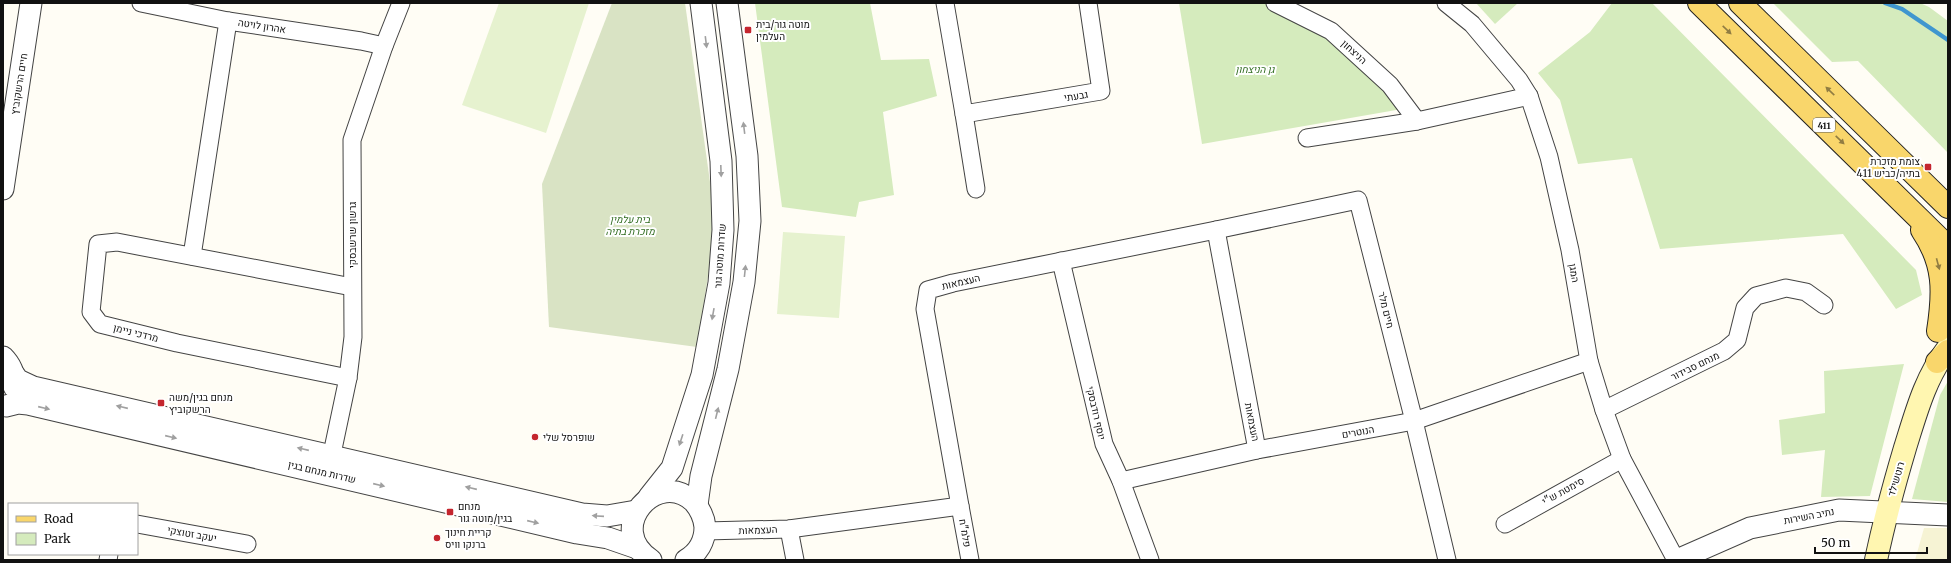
<svg xmlns="http://www.w3.org/2000/svg" width="1951" height="563" viewBox="0 0 1951 563" font-family="Merriweather,Heebo,serif">
  <style>
    .farmland { fill: #f6f3d4 }
    .green { fill: #d5ebbd }
    .cemetery { fill: #d9e3c4 }
    .pitch { fill: #e6f2cf }
    .lines { fill: none; stroke-linecap: round; stroke-linejoin: round }
    .stream { stroke: #3f96cf; stroke-width: 4.5 }
    .minor-casing { stroke: #444; stroke-width: 19 }
    .tertiary-casing { stroke: #444; stroke-width: 23 }
    .secondary-casing { stroke: #333; stroke-width: 24 }
    .primary-casing { stroke: #222; stroke-width: 24 }
    .minor { stroke: #fff; stroke-width: 17 }
    .tertiary { stroke: #fff; stroke-width: 21 }
    .secondary { stroke: #fff6b0; stroke-width: 22 }
    .primary { stroke: #f9d66b; stroke-width: 22 }
    .oneway { fill: #917d42 }
    .oneway2 { fill: #a0a0a0 }
    .poi-dot { fill: #c4262e; stroke: #fff; stroke-width: 1.5 }
    .labels { text-anchor: middle; dominant-baseline: central; stroke-width: 4; stroke-linejoin: round; paint-order: stroke }
    .shield { fill: #fff; stroke: #585858; stroke-width: 1 }
    .shield-label { font-size: 9px; font-weight: bold; fill: #111 }
    .poi-label { font-size: 10px; fill: #111; stroke: #fff; text-anchor: start }
    .street-label { font-size: 10px; fill: #111; stroke: #fff }
    .park-label { font-size: 10px; font-style: italic; fill: #2f6b1f; stroke: #fff }
  </style>
  <rect width="100%" height="100%" fill="#fffdf5"/>
  <!-- farmland -->
  <path class="farmland" d="M1924,528H1948V560H1915Z"/>
  <!-- green -->
  <g class="green">
    <path d="M755,3H870L881,60L929,59L937,96L883,112L894,195L859,202L856,217L782,207Z"/>
    <path d="M1179,3H1265L1331,34L1402,109L1202,144Z"/>
    <path d="M1476,3H1518L1495,24Z"/>
    <path d="M1612,3H1652L1916,270L1922,295L1896,309L1843,234L1660,249L1632,158L1578,164L1560,100L1538,73L1590,32Z"/>
    <path d="M1773,3H1920L1929,7L1948,21V153L1858,61L1832,62Z"/>
    <path d="M1904,364L1870,496L1821,497L1825,450L1782,455L1779,420L1825,413L1824,371Z"/>
    <path d="M1948,381V502L1912,499L1940,395Z"/>
  </g>
  <!-- cemetery -->
  <path class="cemetery" d="M612,3H685L716,225L697,347L549,327L542,184Z"/>
  <!-- pitch -->
  <g class="pitch">
    <path d="M499,3H589L546,133L462,105Z"/>
    <path d="M783,232L845,236L839,318L777,314Z"/>
  </g>
  <g class="lines">
    <!-- stream -->
    <path class="stream" d="M1885,3L1902,9L1948,40"/>
    <!-- minor casing -->
    <g class="minor-casing">
      <g id="minor">
        <path d="M141,3L228,21L361,41L384,46"/>
        <path d="M945,3L964,114L1101,91L1088,3"/>
        <path d="M1275,3L1331,31L1390,85L1417,121L1529,96"/>
        <path d="M1446,3L1472,24L1519,80L1529,96L1549,157L1570,250L1589,361L1604,410L1622,459L1676,560"/>
        <path d="M964,114L976,189"/>
        <path d="M1307,138L1417,121"/>
        <path d="M1216,230L1358,200L1414,421L1447,560"/>
        <path d="M192,256L228,21"/>
        <path d="M1061,261L1104,444L1121,481L1150,560"/>
        <path d="M348,378L177,343L100,324L91,312L98,244L117,242L352,287"/>
        <path d="M1604,410L1724,351L1737,340L1745,308L1756,296L1786,288L1806,292L1824,305"/>
        <path d="M329,468L348,378L353,337L352,140L384,46L401,3"/>
        <path d="M1121,481L1257,450L1414,421L1589,361"/>
        <path d="M960,506L970,560"/>
        <path d="M137,524L247,544"/>
        <path d="M1505,524L1622,459"/>
        <path d="M789,529L795,560"/>
        <path d="M705,531L789,529L960,506L925,309L928,290L953,283L1216,230L1257,450"/>
        <path d="M108,560L109,554"/>
      </g>
    </g>
    <!-- tertiary casing -->
    <g class="tertiary-casing">
      <g id="tertiary">
        <path d="M3,189L31,3"/>
        <path d="M3,357C11,365 15,376 14,387"/>
        <path d="M13,373L18,380L33,387L582,514L607,516L636,511"/>
        <path d="M6,406L18,403L28,404L577,533L608,538L637,548"/>
        <path d="M649,497L672,468L702,375L719,283L723,230L721,161L701,3"/>
        <path d="M697,505L701,476L728,369L744,282L750,221L747,156L727,3"/>
        <path d="M651,560C603,528 658,467 694,502C700,509 704,517 705,527C705,541 698,553 686,560"/>
        <path d="M1677,560L1750,528L1839,510L1948,515"/>
      </g>
    </g>
    <!-- secondary casing -->
    <g class="secondary-casing">
      <path id="secondary" d="M1876,560C1884,522 1894,485 1905,448C1916,413 1925,378 1948,348"/>
    </g>
    <!-- primary casing -->
    <g class="primary-casing">
      <g id="primary">
        <path d="M1699,3L1948,247"/>
        <path d="M1740,3L1948,207"/>
        <path d="M1922,230C1945,264 1944,292 1938,331"/>
        <path d="M1937,362L1948,351"/>
      </g>
    </g>
    <!-- minor -->
    <use href="#minor" class="minor"/>
    <!-- tertiary -->
    <use href="#tertiary" class="tertiary"/>
    <!-- secondary -->
    <use href="#secondary" class="secondary"/>
    <!-- primary -->
    <use href="#primary" class="primary"/>
  </g>
  <!-- one-way arrows -->
  <defs><path id="oneway-solid" d="M-6-.8H1V-3.2L6.5 0L1 3.2V.8H-6Z"/></defs>
  <g class="oneway">
    <use href="#oneway-solid" transform="translate(1727 30) rotate(44)"/>
    <use href="#oneway-solid" transform="translate(1830 91) rotate(-136)"/>
    <use href="#oneway-solid" transform="translate(1840 140) rotate(44)"/>
    <use href="#oneway-solid" transform="translate(1938 264) rotate(75)"/>
  </g>
  <g class="oneway2">
    <use href="#oneway-solid" transform="translate(706 42) rotate(83)"/>
    <use href="#oneway-solid" transform="translate(744 128) rotate(-97)"/>
    <use href="#oneway-solid" transform="translate(721 171) rotate(88)"/>
    <use href="#oneway-solid" transform="translate(745 271) rotate(-84)"/>
    <use href="#oneway-solid" transform="translate(713 314) rotate(100)"/>
    <use href="#oneway-solid" transform="translate(122 407) rotate(-167)"/>
    <use href="#oneway-solid" transform="translate(44 408) rotate(13)"/>
    <use href="#oneway-solid" transform="translate(717 413) rotate(-76)"/>
    <use href="#oneway-solid" transform="translate(171 437) rotate(13)"/>
    <use href="#oneway-solid" transform="translate(681 440) rotate(108)"/>
    <use href="#oneway-solid" transform="translate(303 449) rotate(-167)"/>
    <use href="#oneway-solid" transform="translate(379 485) rotate(13)"/>
    <use href="#oneway-solid" transform="translate(471 488) rotate(-167)"/>
    <use href="#oneway-solid" transform="translate(598 516) rotate(-176)"/>
    <use href="#oneway-solid" transform="translate(533 522) rotate(13)"/>
  </g>
  <!-- markers -->
  <g class="poi-dot">
    <rect x="744" y="26" width="8" height="8" rx="2"/>
    <rect x="1924" y="163" width="8" height="8" rx="2"/>
    <rect x="157" y="399" width="8" height="8" rx="2"/>
    <circle cx="535" cy="437" r="4"/>
    <rect x="446" y="508" width="8" height="8" rx="2"/>
    <circle cx="437" cy="538" r="4"/>
  </g>
  <g class="labels">
    <!-- shield labels -->
    <rect class="shield" x="1813" y="118" width="22" height="14" rx="3"/>
    <g class="shield-label">
      <text x="1824" y="125">411</text>
    </g>
    <!-- poi labels -->
    <g class="poi-label">
      <text x="756" y="24">מוטה גור/בית<tspan x="756" dy="12">העלמין</tspan></text>
      <text x="1920" y="161" text-anchor="end">צומת מזכרת<tspan x="1920" dy="12">בתיה/כביש 411</tspan></text>
      <text x="169" y="397">מנחם בגין/משה<tspan x="169" dy="12">הרשקוביץ</tspan></text>
      <text x="543" y="437">שופרסל שלי</text>
      <text x="458" y="506">מנחם<tspan x="458" dy="12">בגין/מוטה גור</tspan></text>
      <text x="445" y="532">קריית חינוך<tspan x="445" dy="12">ברנקו וויס</tspan></text>
    </g>
    <!-- street labels -->
    <g class="street-label">
      <text transform="translate(262 26) rotate(9)">אהרון לויטה</text>
      <text transform="translate(1354 52) rotate(42)">הניצחון</text>
      <text transform="translate(19 84) rotate(-81)">חיים הרשקוביץ</text>
      <text transform="translate(1076 96) rotate(-9)">גבעתי</text>
      <text transform="translate(352 235) rotate(-90)">גרשון שרשבסקי</text>
      <text transform="translate(720 256) rotate(-86)">שדרות מוטה גור</text>
      <text transform="translate(1574 273) rotate(80)">המגן</text>
      <text transform="translate(961 282) rotate(-13)">העצמאות</text>
      <text transform="translate(1386 310) rotate(76)">חיים מלר</text>
      <text transform="translate(136 333) rotate(14)">מרדכי ניימן</text>
      <text transform="translate(1695 366) rotate(-26)">מנחם סבידור</text>
      <text transform="translate(1096 413) rotate(77)">יוסף רודבסקי</text>
      <text transform="translate(1252 422) rotate(79)">העצמאות</text>
      <text transform="translate(1358 432) rotate(-10)">הנוטרים</text>
      <text transform="translate(322 472) rotate(13)">שדרות מנחם בגין</text>
      <text transform="translate(1896 479) rotate(-73)">רוטשילד</text>
      <text transform="translate(1563 491) rotate(-29)">סימטת ש"י</text>
      <text transform="translate(1809 516) rotate(-11)">נתיב השירות</text>
      <text transform="translate(758 530) rotate(-2)">העצמאות</text>
      <text transform="translate(965 533) rotate(80)">פלמ"ח</text>
      <text transform="translate(192 534) rotate(10)">יעקב זטוצקי</text>
    </g>
    <!-- park labels -->
    <g class="park-label">
      <text x="1255" y="69">גן הניצחון</text>
      <text x="630" y="219">בית עלמין<tspan x="630" dy="12">מזכרת בתיה</tspan></text>
    </g>
  </g>
  <!-- border -->
  <rect width="1951" height="563" fill="none" stroke="#111111" stroke-width="8"/>
  <!-- legend -->
  <rect x="8" y="503" width="130" height="52" fill="#ffffff" stroke="#a0a0a0"/>
  <rect x="16" y="516" width="20" height="6" fill="#f9d66b" stroke="#a0a0a0"/>
  <text x="44" y="523" font-size="12" fill="#111111">Road</text>
  <rect x="16" y="533" width="20" height="12" fill="#d5ebbd" stroke="#a0a0a0"/>
  <text x="44" y="543" font-size="12" fill="#111111">Park</text>
  <!-- scale -->
  <path d="M1815 547v6h112v-6" fill="none" stroke="#111111" stroke-width="2"/>
  <text x="1821" y="547" font-size="12" fill="#111111" stroke="#ffffff" stroke-width="3" paint-order="stroke">50 m</text>
</svg>
